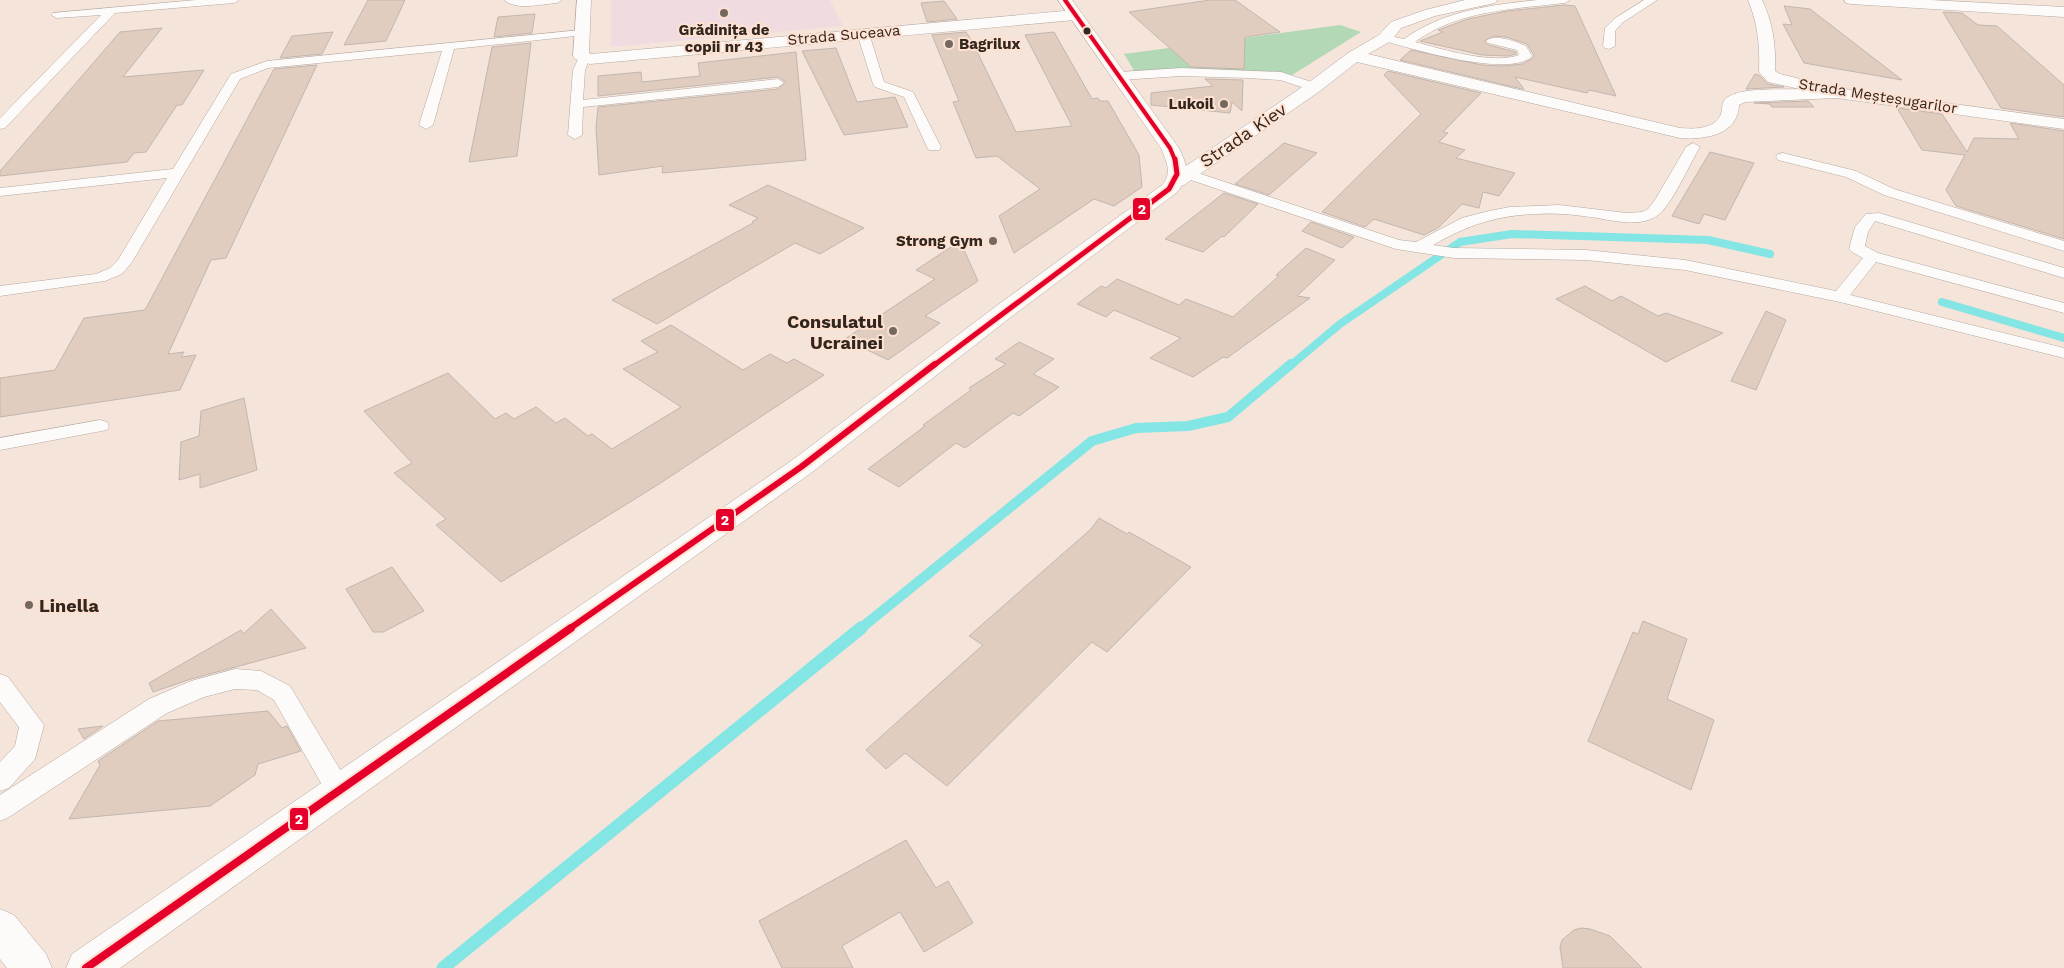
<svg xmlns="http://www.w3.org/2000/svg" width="2064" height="968" viewBox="0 0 2064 968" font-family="'Work Sans',sans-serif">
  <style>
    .education { fill: #f0dce0 }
    .green { fill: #b2d8b5 }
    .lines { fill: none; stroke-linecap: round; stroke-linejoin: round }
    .stream-far2 { stroke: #83e5e4; stroke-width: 8 }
    .stream-far1 { stroke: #83e5e4; stroke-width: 10 }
    .stream { stroke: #83e5e4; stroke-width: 13 }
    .building { fill: #e1cdc0; stroke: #c2b6af }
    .service-casing { stroke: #b4a8a0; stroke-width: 1 }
    .minor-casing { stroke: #b4a8a0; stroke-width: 1 }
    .secondary-casing { stroke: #b4a8a0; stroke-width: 1 }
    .service { fill: #fdfbf9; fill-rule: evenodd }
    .minor { fill: #fdfbf9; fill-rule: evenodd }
    .secondary { fill: #fdfbf9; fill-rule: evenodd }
    .bus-1-far3-casing { stroke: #fee1d0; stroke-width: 6 }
    .bus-1-far2-casing { stroke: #fee1d0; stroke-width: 8 }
    .bus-1-far1-casing { stroke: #fee1d0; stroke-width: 10 }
    .bus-1-casing { stroke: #fee1d0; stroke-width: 12 }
    .bus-1-far3 { stroke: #e4002b; stroke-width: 4 }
    .bus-1-far2 { stroke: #e4002b; stroke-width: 5 }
    .bus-1-far1 { stroke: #e4002b; stroke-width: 6 }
    .bus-1 { stroke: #e4002b; stroke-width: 8 }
    .poi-dot { fill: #756861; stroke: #fee1d0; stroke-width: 2 }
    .bus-dot { fill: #312620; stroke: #fee1d0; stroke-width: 2 }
    .labels { text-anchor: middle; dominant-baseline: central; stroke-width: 4; stroke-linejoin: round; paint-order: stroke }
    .far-poi-label { font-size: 15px; font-weight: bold; fill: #312620; stroke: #fee1d0; text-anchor: end }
    .far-street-label { font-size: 15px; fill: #312620; stroke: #fee1d0 }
    .street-label { font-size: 18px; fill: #312620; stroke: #fee1d0 }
    .poi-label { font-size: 18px; font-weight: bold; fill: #312620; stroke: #fee1d0; text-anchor: end }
    .line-badge { stroke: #fee1d0; stroke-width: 2 }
    .badge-label { font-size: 14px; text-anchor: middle; font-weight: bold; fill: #fff }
  </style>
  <rect width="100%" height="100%" fill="#f4e4da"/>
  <!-- education -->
  <path class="education" d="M611,0H830L843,26L611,47Z"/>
  <!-- green -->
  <path class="green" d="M1340,25L1361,32L1292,75L1256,72H1135L1124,54Z"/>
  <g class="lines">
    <!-- stream-far2 -->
    <g class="stream-far2">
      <path d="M1942,302L2064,338"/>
      <path d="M1290,366L1340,324L1460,242L1512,234L1708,240L1770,254"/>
    </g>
    <!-- stream-far1 -->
    <path class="stream-far1" d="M860,629L1092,441L1136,428L1188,426L1228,417L1291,364"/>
    <!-- stream -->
    <path class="stream" d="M443,968L861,628"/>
  </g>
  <!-- building -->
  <g class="building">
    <path d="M368,0H405L386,41L344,45Z"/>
    <path d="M1210,0H1235L1280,32L1245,37L1244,69L1191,67L1129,12Z"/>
    <path d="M944,1L957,19L927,22L921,3Z"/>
    <path d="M1565,5L1575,6L1616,96L1589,90L1587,93L1515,77L1524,89H1522L1400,60L1411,50L1482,65L1503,66L1522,64L1533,58L1534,55L1527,44L1506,37L1494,36L1484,41L1488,45L1516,52V54L1508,56L1482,55L1420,41L1443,32L1438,30L1468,19L1507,11Z"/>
    <path d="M1784,6L1810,9L1902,80L1804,63L1783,24L1792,25Z"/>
    <path d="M1943,12L1962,13L1978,25L1997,26L2064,85V117L2001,108Z"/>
    <path d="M535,14L532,33L494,37L498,17Z"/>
    <path d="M162,28L123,77L204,70L182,105H177L146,152L134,153L127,162L0,176V171L120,32Z"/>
    <path d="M333,32L322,54L280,58L292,36Z"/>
    <path d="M966,32L972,41L1016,132L1072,126L1025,35L1054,32L1092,99L1098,98L1100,101H1108L1139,155L1142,187L1114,206L1094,199L1014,253L999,216L1040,189L997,156L976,158L953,102L959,101L932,35Z"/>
    <path d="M531,43L517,156L469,162L492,47Z"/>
    <path d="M836,48L857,102L895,97L908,127L844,135L802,51Z"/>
    <path d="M796,52L806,160L662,173L663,166L599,175L596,128L598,107L778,89L786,82L778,77L598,96V76L641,72L642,82L700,76L698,63Z"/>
    <path d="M317,65L226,258L211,260L168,354L184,352L181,357L196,355L180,390L0,417V378L55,370L84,318L145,310L274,69Z"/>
    <path d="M1388,71L1481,93L1443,132L1448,133L1439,142L1465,150L1456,158L1515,173L1499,196L1483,192L1479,208L1462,204L1438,228L1424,235L1374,219L1365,227L1322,212L1421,114L1384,75Z"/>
    <path d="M1755,74L1759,75L1768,84L1784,87L1746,89Z"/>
    <path d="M1205,79L1243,80L1242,111L1232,102L1230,113L1151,105V93L1213,86Z"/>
    <path d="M1808,101L1814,107H1772L1770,104L1754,103Z"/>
    <path d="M1897,108L1942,114L1967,152L1974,138L2019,139L2010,123L2064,131V239L1956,206L1946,190L1965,155L1922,150Z"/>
    <path d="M1284,143L1317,153L1269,195L1235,184Z"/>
    <path d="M1710,152L1754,163L1725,220L1704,214L1699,224L1672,216Z"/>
    <path d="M768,185L864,228L820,254L795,243L657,324L612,300L753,223L752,222L758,218L729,205Z"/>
    <path d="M1224,193L1258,204L1224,237L1222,236L1203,252L1165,239Z"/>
    <path d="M1311,222L1354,237L1342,248L1302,231Z"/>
    <path d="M960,241L978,281L925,316L940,323L888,360L845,339L935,279L916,270Z"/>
    <path d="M1306,248L1335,260L1297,296L1310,298L1227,358L1223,357L1193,377L1150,358L1181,338L1114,310L1106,317L1077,304L1101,286L1106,288L1117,279L1179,305L1186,299L1233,317L1279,276L1276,275Z"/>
    <path d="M1585,286L1612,301L1621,296L1658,316L1666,313L1723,333L1666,362L1556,299Z"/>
    <path d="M1766,311L1786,320L1756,390L1731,381Z"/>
    <path d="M671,325L743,370L770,354L787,363L794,359L824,375L659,484L501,582L436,525L446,519L394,473L412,463L364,411L448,373L495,419L506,413L514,419L536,407L556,423L565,418L588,436L592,434L612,449L681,407L623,369L658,352L641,341Z"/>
    <path d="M1019,342L1054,359L1033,374L1059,387L1019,416L1013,413L965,448L956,443L899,487L868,469L925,426L923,425L971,390L969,388L1006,364L995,359Z"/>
    <path d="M244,398L257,470L200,488V474L179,480L181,442L199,436L201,411Z"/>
    <path d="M1099,518L1127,534L1129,532L1191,567L1107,652L1092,642L947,786L905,753L886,769L866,750L983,645L969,636L1091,529Z"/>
    <path d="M392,567L424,611L383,632H373L346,589Z"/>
    <path d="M271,609L306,648L191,679L153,692L149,683L241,630L243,634Z"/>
    <path d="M1643,621L1687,639L1667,699L1714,720L1691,790L1588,741L1633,632L1638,634Z"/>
    <path d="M268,711L282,728L287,726L301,751L258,764L255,775L210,806L69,819L100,765L98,761L158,721Z"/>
    <path d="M103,726L84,739L78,729Z"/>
    <path d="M906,840L936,888L948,881L973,923L924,952L900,912L842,946L853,968H782L759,921Z"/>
    <path d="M1581,928L1590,929L1610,936L1642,968H1563L1560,947L1562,940L1574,930Z"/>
  </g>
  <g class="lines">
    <!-- service casing -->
    <g class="service-casing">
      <g id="service">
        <path d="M196,0H239L234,3L115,13L5,128L0,129V118L101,15L57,18L51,15L53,13Z"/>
        <path d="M504,0H562L557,3C541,4 516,11 504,0Z"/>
        <path d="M1537,0H1570L1565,3C1514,9 1458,10 1415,42C1442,49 1493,65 1519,55L1517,50L1488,43L1486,41C1495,33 1516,42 1526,46L1532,56C1511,79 1409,48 1381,40L1379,38L1385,35L1404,39C1443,11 1490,5 1537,0Z"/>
        <path d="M1644,0H1657L1622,23L1615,31V46L1609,49L1605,48L1603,46L1605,28L1614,19Z"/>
        <path d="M581,30L587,33L585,35L454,49L433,125L426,129L419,125L442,51L268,68L240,79L132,262L122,274L105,281L0,296V286L96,274L110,268L118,260L167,178L0,196V188L173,169L231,74L267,61Z"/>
        <path d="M863,30L869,33L884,82L913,92L941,147L939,150H929L927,147L904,97L875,87L873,84L857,33Z"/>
        <path d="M584,54L590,58L585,70L583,100L778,79L784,83L778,87L583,107L582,135L575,139L568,135L573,70L580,55Z"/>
        <path d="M1181,68L1281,72L1318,84L1320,87L1314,91L1280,80L1248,78L1181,76L1120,80L1114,76L1120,72Z"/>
        <path d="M1693,143L1700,147C1690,163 1672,205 1658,215C1638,230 1606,218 1583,216C1568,214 1553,213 1538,214C1497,215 1468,225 1433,245L1454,248L1586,250L1685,260L1836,291L1863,258L1852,252L1849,249L1855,227L1866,214L1879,213L2064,268V278L1875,221L1868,232L1865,246L1878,253L2064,303V313L1876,262L1850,295L2064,348V358L1840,302L1685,270L1586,260L1454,258L1396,249L1182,177L1180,174L1182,171H1192L1399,240L1416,242L1462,218L1489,211L1510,207L1559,205L1627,213L1642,212L1648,209L1655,200L1686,147Z"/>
        <path d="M1783,153L1856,171L1894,189L2064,241V251L1884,195L1846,177L1778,160L1776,157L1778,154Z"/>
        <path d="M100,420L107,422L109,426L107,430L0,450V438Z"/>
        <path d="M235,669L261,671L290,686L348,783L352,791L348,799L339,802L330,799L274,700L257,690L235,689L204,697L167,713L9,817L0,821V795L149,699L191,681Z"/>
        <path d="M0,674L8,677L44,725L35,759L9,788L0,791V762L15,746L19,727L0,702Z"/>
      </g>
    </g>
    <!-- minor casing -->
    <g class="minor-casing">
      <g id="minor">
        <path d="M577,0H591L589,53L591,54L1075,10L1080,12L1083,15L1080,18L1075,20L590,64L575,59L573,56Z"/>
        <path d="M1465,0H1497L1495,3L1435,16L1401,28L1391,41L1368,54L1680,128C1694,129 1714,130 1721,114C1723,107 1721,101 1728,97C1743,87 1782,90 1800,89L1768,82L1759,72C1760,46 1758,24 1748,0H1762C1773,23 1776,45 1775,71L1780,74L1837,88L2064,119V129L1837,98L1745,102L1739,105C1738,135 1705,140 1680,138L1357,62L1320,91L1184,185L1177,187L1170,185L1167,181L1170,177L1308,83L1348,53L1379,35L1391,22L1425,10Z"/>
        <path d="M1844,0H1930L2064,7V17L1851,4L1846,3Z"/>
        <path d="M0,909L14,915L46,954L52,968H7L0,959Z"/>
      </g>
    </g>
    <!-- secondary casing -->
    <g class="secondary-casing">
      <path id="secondary" d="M1058,0H1072L1179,148C1188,168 1192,176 1176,193L1011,317L811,473L120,968H66L72,954L791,461L995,307L1162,185C1173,173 1166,161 1161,148Z"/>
    </g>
    <!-- service -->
    <use href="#service" class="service"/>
    <!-- minor -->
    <use href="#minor" class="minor"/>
    <!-- secondary -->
    <use href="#secondary" class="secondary"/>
    <!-- bus-1-far3 casing -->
    <g class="bus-1-far3-casing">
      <path id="bus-1-far3" d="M1065,0L1170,148L1175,160"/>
    </g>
    <!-- bus-1-far2 casing -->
    <g class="bus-1-far2-casing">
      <path id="bus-1-far2" d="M933,366L1169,189L1177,174L1175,159"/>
    </g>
    <!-- bus-1-far1 casing -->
    <g class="bus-1-far1-casing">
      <path id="bus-1-far1" d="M569,629L801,467L935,364"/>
    </g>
    <!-- bus-1 casing -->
    <g class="bus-1-casing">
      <path id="bus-1" d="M86,968L571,628"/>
    </g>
    <!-- bus-1-far3 -->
    <use href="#bus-1-far3" class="bus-1-far3"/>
    <!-- bus-1-far2 -->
    <use href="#bus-1-far2" class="bus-1-far2"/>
    <!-- bus-1-far1 -->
    <use href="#bus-1-far1" class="bus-1-far1"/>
    <!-- bus-1 -->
    <use href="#bus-1" class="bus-1"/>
  </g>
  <!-- markers -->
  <g class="poi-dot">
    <circle cx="724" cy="13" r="5"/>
    <circle cx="949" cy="44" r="5"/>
    <circle cx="1224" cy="104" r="5"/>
    <circle cx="993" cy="241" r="5"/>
    <circle cx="893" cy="331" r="5"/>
    <circle cx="29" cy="605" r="5"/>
  </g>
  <circle class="bus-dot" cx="1087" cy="31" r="4.5"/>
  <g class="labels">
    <!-- far-poi labels -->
    <g class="far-poi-label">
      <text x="724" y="30" text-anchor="middle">Grădinița de<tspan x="724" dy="17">copii nr 43</tspan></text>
      <text x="959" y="44" text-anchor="start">Bagrilux</text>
      <text x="1214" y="104">Lukoil</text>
      <text x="983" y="241">Strong Gym</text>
    </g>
    <!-- far-street labels -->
    <g class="far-street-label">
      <text transform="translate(844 35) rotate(-5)">Strada Suceava</text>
      <text transform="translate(1878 96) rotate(9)">Strada Meșteșugarilor</text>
    </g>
    <!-- street labels -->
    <g class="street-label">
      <text transform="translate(1243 135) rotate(-34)">Strada Kiev</text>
    </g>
    <!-- poi labels -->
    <g class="poi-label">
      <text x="883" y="321">Consulatul<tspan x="883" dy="21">Ucrainei</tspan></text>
      <text x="39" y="605" text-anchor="start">Linella</text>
    </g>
  </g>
  <g class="line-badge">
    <rect x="1132" y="197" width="19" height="24" rx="5" fill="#e4002b"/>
    <rect x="715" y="508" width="20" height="24" rx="5" fill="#e4002b"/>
    <rect x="289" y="807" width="20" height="24" rx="5" fill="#e4002b"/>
  </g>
  <g class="badge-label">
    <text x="1142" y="214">2</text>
    <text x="725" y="525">2</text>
    <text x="299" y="824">2</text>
  </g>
</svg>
